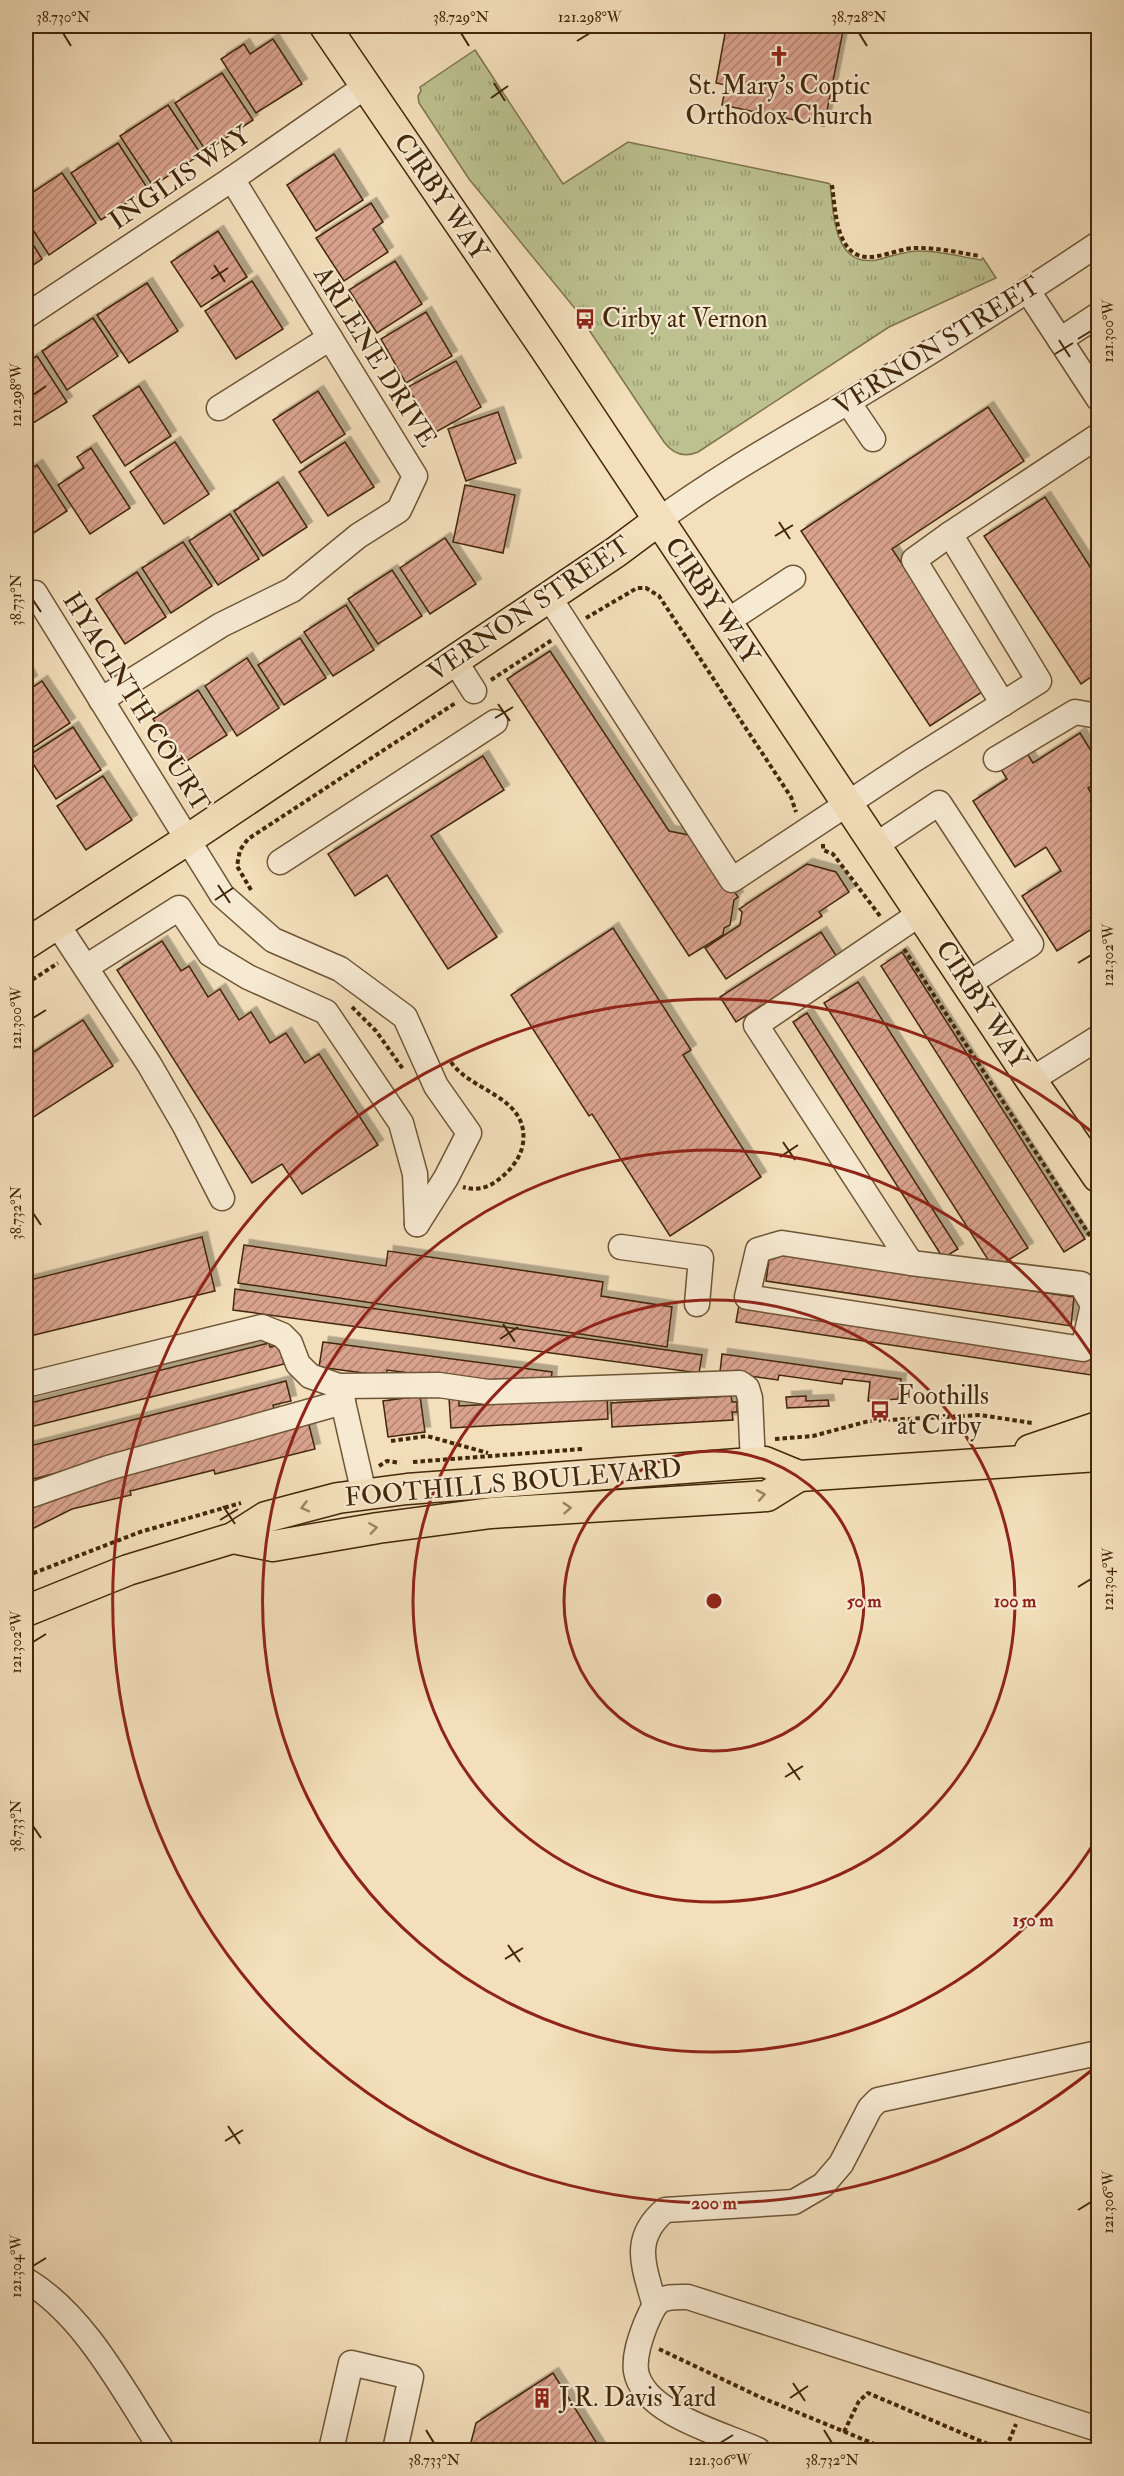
<svg xmlns="http://www.w3.org/2000/svg" width="1124" height="2476" viewBox="0 0 1124 2476" font-family="'IM FELL Double Pica',serif">
  <style>
    .grass { fill: url(#grass-tufts); stroke: #7f744c; stroke-width: 1.5 }
    .building { fill: url(#building-hatch); stroke: #422709; stroke-width: 1.5; filter: url(#shadow) }
    .lines { fill: none; stroke-linecap: round; stroke-linejoin: round }
    .minor-casing { stroke: #6e5536; stroke-width: 27 }
    .major-casing { stroke: #422709; stroke-width: 33 }
    .path { stroke: #422709; stroke-width: 4; stroke-dasharray: 4.5 3; stroke-linecap: butt }
    .minor { stroke: #f7ead3; stroke-width: 24 }
    .major { stroke: #f3dfbb; stroke-width: 30 }
    .oneway { stroke: #9a8362 }
    .ticks { fill: none; stroke: #422709; stroke-width: 2 }
    .ring { fill: none; stroke: #8f2418; stroke-width: 3 }
    .labels { text-anchor: middle; dominant-baseline: central; stroke-width: 4.5; stroke-linejoin: round; paint-order: stroke }
    .poi-label { font-size: 26px; fill: #422709; stroke: #f7ead3; text-anchor: start }
    .street-label { font-size: 26px; fill: #422709; stroke: #f7ead3 }
    .centre { fill: #8f2418; stroke: #f7ead3; stroke-width: 3 }
    .ring-label { font-size: 18px; text-anchor: middle; font-weight: bold; fill: #8f2418; stroke: #f7ead3; stroke-width: 4.5; stroke-linejoin: round; paint-order: stroke }
    .neatline { fill: none; stroke: #422709; stroke-width: 2 }
    .ticks-label { font-size: 15px; text-anchor: middle; fill: #422709 }
  </style>
  <defs>
    <pattern id="grass-tufts" width="24" height="20" patternUnits="userSpaceOnUse" patternTransform="scale(1.5)"><rect width="24" height="20" fill="#bcc18f"/><path d="M3 7l-1-3M5 7V3M7 7l1-3M15 17l-1-3M17 17v-4M19 17l1-3" fill="none" stroke="#9a9d73"/></pattern>
    <pattern id="building-hatch" width="6" height="6" patternUnits="userSpaceOnUse" patternTransform="scale(1.5)"><rect width="6" height="6" fill="#daa38f"/><path d="M-1 1l2-2M0 6l6-6M5 7l2-2" fill="none" stroke="#b28573"/></pattern>
    <filter id="shadow"><feDropShadow dx="5.5" dy="-5.5" stdDeviation="0" flood-color="#0004"/></filter>
  </defs>
  <rect width="100%" height="100%" fill="#f3dfbb"/>
  <filter id="stains"><feTurbulence type="fractalNoise" baseFrequency=".00333" numOctaves="4"/><feColorMatrix values="0 0 0 0 .2 0 0 0 0 .09 0 0 0 0 .02 0 0 0 .5 -.17"/></filter>
  <radialGradient id="worn" r=".72"><stop offset=".6" stop-color="#630" stop-opacity="0"/><stop offset="1" stop-color="#630" stop-opacity=".3"/></radialGradient>
  <!-- grass -->
  <path class="grass" d="M475,50L563,184L628,142L827,183L830,184C834,213 833,267 876,260C890,257 907,250 921,251C941,251 962,257 981,260L983,258L996,278L889,327L698,452C684,458 673,454 664,442L585,324L590,321L584,311H577L469,179L419,103L418,96L421,91L420,87Z"/>
  <!-- building -->
  <g class="building">
    <path d="M736,26H844L824,126L722,105L726,85L716,83L726,28L735,29Z"/>
    <path d="M273,39L302,84L256,113L221,59L244,44L250,54Z"/>
    <path d="M222,73L253,120L206,151L175,103Z"/>
    <path d="M168,105L201,154L153,186L120,136Z"/>
    <path d="M118,143L148,189L101,220L71,173Z"/>
    <path d="M334,154L363,200L316,231L287,185Z"/>
    <path d="M62,173L96,223L49,255L26,219V197Z"/>
    <path d="M371,203L383,222L373,229L388,252L344,281L316,238Z"/>
    <path d="M218,231L247,277L201,307L171,262Z"/>
    <path d="M26,233L42,259L26,270Z"/>
    <path d="M395,261L422,304L377,333L349,290Z"/>
    <path d="M252,281L283,329L236,359L205,311Z"/>
    <path d="M147,283L178,331L129,363L97,315Z"/>
    <path d="M426,312L452,356L406,383L381,339Z"/>
    <path d="M93,318L118,356L67,390L42,351Z"/>
    <path d="M37,356L67,402L30,425L26,418V363Z"/>
    <path d="M456,361L481,407L434,433L408,387Z"/>
    <path d="M139,386L171,436L125,466L93,416Z"/>
    <path d="M318,391L345,434L301,463L273,420Z"/>
    <path d="M988,407L1024,461L892,549L985,690L930,726L801,531Z"/>
    <path d="M498,412L516,463L466,481L448,429Z"/>
    <path d="M175,442L209,494L164,524L130,472Z"/>
    <path d="M345,442L374,487L328,516L299,472Z"/>
    <path d="M91,448L130,508L90,534L58,485L84,468L77,457Z"/>
    <path d="M37,465L67,511L26,538V472Z"/>
    <path d="M278,482L307,527L263,556L234,511Z"/>
    <path d="M465,485L515,495L503,553L453,542Z"/>
    <path d="M1045,497L1098,579V672L1081,684L984,536Z"/>
    <path d="M230,514L259,559L218,585L189,541Z"/>
    <path d="M445,538L476,584L430,614L400,568Z"/>
    <path d="M183,542L212,586L171,613L142,568Z"/>
    <path d="M392,570L422,616L378,644L348,599Z"/>
    <path d="M137,572L166,617L125,644L96,599Z"/>
    <path d="M346,605L374,650L333,676L304,632Z"/>
    <path d="M300,638L326,678L284,705L258,665Z"/>
    <path d="M550,651L669,831L699,837L738,897L734,900L730,925L724,928L723,935L689,956L507,679Z"/>
    <path d="M247,658L279,708L237,736L205,686Z"/>
    <path d="M26,670L32,681L26,685Z"/>
    <path d="M42,681L70,723L26,752V692Z"/>
    <path d="M198,690L227,735L182,764L153,719Z"/>
    <path d="M73,727L101,770L56,799L28,756Z"/>
    <path d="M1080,733L1098,762V782L1088,788L1098,805V925L1057,951L1022,896L1061,871L1046,847L1015,867L973,801L1007,779L997,763L1023,747L1033,763Z"/>
    <path d="M483,756L504,790L431,836L497,937L448,969L387,875L355,896L328,854Z"/>
    <path d="M103,776L132,820L86,850L57,806Z"/>
    <path d="M807,864L836,872L849,892L819,912L822,916L726,979L705,948L740,925L742,912L739,909Z"/>
    <path d="M613,928L691,1050L683,1055L761,1177L670,1236L592,1114L589,1116L511,995Z"/>
    <path d="M821,932L837,957L736,1022L720,997Z"/>
    <path d="M162,941L181,971L189,966L208,997L220,989L239,1020L251,1012L270,1043L286,1033L305,1063L319,1054L378,1145L302,1194L282,1164L252,1183L117,970Z"/>
    <path d="M902,952L1085,1239L1064,1252L881,966Z"/>
    <path d="M858,982L1028,1248L994,1269L824,1003Z"/>
    <path d="M807,1013L958,1249L943,1258L793,1022Z"/>
    <path d="M83,1020L113,1066L26,1122V1057Z"/>
    <path d="M202,1237L215,1291L26,1337V1281Z"/>
    <path d="M244,1245L386,1266L388,1251L603,1282L601,1296L672,1307L667,1347L238,1283Z"/>
    <path d="M770,1252L1074,1297L1071,1326L766,1281Z"/>
    <path d="M235,1289L702,1355L699,1373L233,1310Z"/>
    <path d="M739,1305L1098,1359V1376L736,1322Z"/>
    <path d="M323,1342L552,1372L551,1382L523,1383L496,1379L495,1384L387,1370L386,1376L319,1367Z"/>
    <path d="M269,1343L270,1347L279,1345L284,1364L26,1428V1404Z"/>
    <path d="M722,1354L901,1379L898,1399L868,1401L870,1382L843,1379L842,1384L779,1375L778,1380L720,1372Z"/>
    <path d="M286,1381L291,1401L273,1405L275,1414L97,1459L98,1462L26,1481V1447Z"/>
    <path d="M420,1396L425,1432L388,1437L383,1401Z"/>
    <path d="M731,1396L732,1402H737V1412H732L733,1420L612,1427L611,1403Z"/>
    <path d="M806,1396V1401L828,1400L829,1406L787,1408L786,1397Z"/>
    <path d="M449,1398H459V1406L607,1398L608,1419L451,1428Z"/>
    <path d="M308,1421L315,1449L215,1474L214,1470L130,1491L131,1495L72,1509L26,1532V1505L54,1491Z"/>
    <path d="M553,2373L601,2450H469L476,2423Z"/>
  </g>
  <g class="lines">
    <!-- minor casing -->
    <g class="minor-casing">
      <g id="minor">
        <path d="M1028,291L1098,398"/>
        <path d="M26,316L232,179L366,86"/>
        <path d="M1060,340L1098,315"/>
        <path d="M848,402L873,439"/>
        <path d="M219,408L330,338"/>
        <path d="M659,520C719,476 784,440 848,402C933,351 1016,299 1098,244"/>
        <path d="M950,534L914,560L1003,704"/>
        <path d="M35,593L222,895L273,940L340,969L405,1017L436,1086L469,1133L446,1178L417,1224"/>
        <path d="M549,597L732,880L912,761L1039,681L950,534L1098,436"/>
        <path d="M726,622L793,578"/>
        <path d="M455,661L474,691"/>
        <path d="M101,700L221,625L292,590L358,536L399,510L415,476L232,179"/>
        <path d="M996,759L1075,712L1098,716"/>
        <path d="M876,845L939,803L1031,944L968,984"/>
        <path d="M280,862L495,722"/>
        <path d="M57,924L149,1064L185,1126L222,1198"/>
        <path d="M86,967L179,908L210,954L248,977L326,1012L401,1123L415,1174L417,1224"/>
        <path d="M1031,1080L1098,1038"/>
        <path d="M782,1243L911,1263L1081,1284L1093,1305L1083,1349L747,1297L758,1250Z"/>
        <path d="M621,1247L701,1258L697,1304"/>
        <path d="M911,1263L756,1025L921,913"/>
        <path d="M26,1385L262,1327L282,1335L290,1343L298,1364L310,1376L339,1386L439,1385L488,1392L740,1383L747,1388L750,1398L753,1463"/>
        <path d="M340,1389L364,1494"/>
        <path d="M26,1497L108,1468L343,1402"/>
        <path d="M26,2280C86,2316 124,2392 162,2450"/>
        <path d="M654,2303C644,2266 631,2239 665,2210L794,2202L823,2185L841,2164L870,2108L878,2100L1098,2053"/>
        <path d="M331,2450L351,2363L411,2377L395,2450"/>
        <path d="M758,2450C724,2434 643,2414 636,2371C634,2356 640,2339 645,2326C656,2300 658,2296 688,2297L1098,2429"/>
      </g>
    </g>
    <!-- major casing -->
    <g class="major-casing">
      <g id="major">
        <path d="M325,26L546,350L1031,1080L1098,1177"/>
        <path d="M26,944L187,840L616,552L659,520"/>
        <path d="M1030,1450L1098,1427"/>
        <path d="M233,1538L273,1546L378,1528L491,1513L767,1496L799,1476"/>
        <path d="M26,1611L128,1570L233,1538L266,1517L338,1498L407,1489L765,1462L799,1476L1098,1456"/>
      </g>
    </g>
    <!-- path -->
    <g class="path">
      <path d="M832,185C836,214 836,265 878,256C891,254 906,247 920,248C940,248 960,253 980,256"/>
      <path d="M586,618L637,588H646L659,596L791,797L796,812"/>
      <path d="M491,680L552,640"/>
      <path d="M823,844V850L833,854L880,916"/>
      <path d="M251,890L237,866L240,850L248,839L457,702"/>
      <path d="M904,949L1098,1248"/>
      <path d="M26,984L58,963"/>
      <path d="M352,1007L376,1031L403,1069"/>
      <path d="M451,1062C471,1092 529,1096 523,1143C521,1158 510,1171 498,1180C488,1188 476,1191 463,1187"/>
      <path d="M775,1439L813,1436L869,1421L980,1415L1032,1423"/>
      <path d="M391,1441L427,1436L488,1453"/>
      <path d="M413,1462L582,1449"/>
      <path d="M379,1466L387,1461L400,1463"/>
      <path d="M26,1576L140,1532L241,1503"/>
      <path d="M659,2349L760,2397L889,2450"/>
      <path d="M844,2432L859,2401L868,2393L997,2448L1007,2446L1016,2424"/>
    </g>
    <!-- minor -->
    <use href="#minor" class="minor"/>
    <!-- major -->
    <use href="#major" class="major"/>
  </g>
  <!-- one-way arrows -->
  <defs><path id="oneway-chevron" d="M-2-3.5L2.5 0L-2 3.5" fill="none" stroke-width="1.6" stroke-linecap="round" stroke-linejoin="round" transform="scale(1.5)"/></defs>
  <g class="oneway">
    <use href="#oneway-chevron" transform="translate(761 1495) rotate(-10)"/>
    <use href="#oneway-chevron" transform="translate(305 1507) rotate(166)"/>
    <use href="#oneway-chevron" transform="translate(567 1508) rotate(-4)"/>
    <use href="#oneway-chevron" transform="translate(373 1528) rotate(-8)"/>
  </g>
  <!-- ticks -->
  <path class="ticks" d="M63,33L71,46M461,33L469,46M859,33L867,46M577,41L590,33M494,83L505,101M491,98L508,86M214,265L225,282M211,279L228,268M1078,339L1091,331M1059,340L1070,357M1055,354L1073,343M33,395L46,386M779,522L790,539M775,536L793,525M33,600L41,612M498,704L510,721M495,718L513,707M218,885L230,903M215,900L233,888M1078,963L1091,955M33,1018L46,1010M783,1142L795,1160M780,1157L798,1145M33,1213L41,1225M503,1324L515,1342M500,1339L518,1327M223,1506L235,1524M220,1520L238,1509M1078,1587L1091,1579M33,1642L46,1634M788,1763L800,1780M785,1777L803,1766M33,1826L41,1838M508,1945L520,1962M505,1959L523,1948M228,2126L240,2144M225,2141L243,2130M1078,2210L1091,2202M33,2266L46,2258M793,2383L805,2401M790,2398L808,2386M426,2430L434,2443M824,2430L832,2443M720,2443L733,2435"/>
  <!-- distance rings -->
  <g class="ring">
    <circle cx="714" cy="1601" r="150"/>
    <circle cx="714" cy="1601" r="301"/>
    <path d="M1096 1840A451 451 0 1 1 1096 1362"/>
    <path d="M1097 2066A602 602 0 1 1 1097 1136"/>
  </g>
  <!-- icons -->
  <defs>
    <g id="church-bare" transform="scale(1.62)"><path d="M-1.2-6h2.4v3.5h3.3v2.4h-3.3V6h-2.4V-.1h-3.3v-2.4h3.3Z" fill="#8f2418" stroke="#f7ead3" stroke-width="2.5" paint-order="stroke"/></g>
    <g id="bus-bare" transform="scale(1.62)"><path d="M-5-6H5V4H4V6H2V4H-2V6H-4V4H-5ZM-3.5-4V0h7V-4ZM-3.5 1.2v1.5H-2V1.2ZM2 1.2v1.5H3.5V1.2Z" fill="#8f2418" stroke="#f7ead3" stroke-width="2.5" paint-order="stroke"/></g>
    <g id="building-bare" transform="scale(1.62)"><path d="M-4-6H4V6H1V3H-1V6H-4ZM-2.5-4.3h1.7v1.8h-1.7ZM.8-4.3h1.7v1.8H.8ZM-2.5-1h1.7V.8h-1.7ZM.8-1h1.7V.8H.8Z" fill="#8f2418" stroke="#f7ead3" stroke-width="2.5" paint-order="stroke"/></g>
  </defs>
  <g fill-rule="evenodd">
    <use href="#church-bare" x="779" y="56"/>
    <use href="#bus-bare" x="585" y="319"/>
    <use href="#bus-bare" x="880" y="1411"/>
    <use href="#building-bare" x="542" y="2398"/>
  </g>
  <g class="labels">
    <!-- poi labels -->
    <g class="poi-label">
      <text x="779" y="86" text-anchor="middle">St. Mary's Coptic<tspan x="779" dy="30">Orthodox Church</tspan></text>
      <text x="602" y="319">Cirby at Vernon</text>
      <text x="897" y="1396">Foothills<tspan x="897" dy="30">at Cirby</tspan></text>
      <text x="559" y="2398">J.R. Davis Yard</text>
    </g>
    <!-- street labels -->
    <g class="street-label">
      <text transform="translate(180 178) rotate(-34)">INGLIS WAY</text>
      <text transform="translate(441 197) rotate(56)">CIRBY WAY</text>
      <text transform="translate(937 346) rotate(-32)">VERNON STREET</text>
      <text transform="translate(375 357) rotate(58)">ARLENE DRIVE</text>
      <text transform="translate(712 601) rotate(56)">CIRBY WAY</text>
      <text transform="translate(529 609) rotate(-34)">VERNON STREET</text>
      <text transform="translate(136 702) rotate(58)">HYACINTH COURT</text>
      <text transform="translate(982 1005) rotate(57)">CIRBY WAY</text>
      <text transform="translate(513 1483) rotate(-5)">FOOTHILLS BOULEVARD</text>
    </g>
  </g>
  <circle cx="714" cy="1601" r="9" class="centre"/>
  <g class="ring-label">
    <text x="864" y="1607">50 m</text>
    <text x="1015" y="1607">100 m</text>
    <text x="1033" y="1926">150 m</text>
    <text x="714" y="2209">200 m</text>
  </g>
  <!-- margin -->
  <rect width="1124" height="2476" fill="none" stroke="#f3dfbb" stroke-width="66"/>
  <rect x="33" y="33" width="1058" height="2410" class="neatline"/>
  <g class="ticks-label">
    <text x="63" y="22">38.730°N</text>
    <text x="461" y="22">38.729°N</text>
    <text x="590" y="22">121.298°W</text>
    <text x="859" y="22">38.728°N</text>
    <text transform="translate(1108 331) rotate(-90)" y="5">121.300°W</text>
    <text transform="translate(16 395) rotate(-90)" y="5">121.298°W</text>
    <text transform="translate(16 600) rotate(-90)" y="5">38.731°N</text>
    <text transform="translate(1108 955) rotate(-90)" y="5">121.302°W</text>
    <text transform="translate(16 1018) rotate(-90)" y="5">121.300°W</text>
    <text transform="translate(16 1213) rotate(-90)" y="5">38.732°N</text>
    <text transform="translate(1108 1579) rotate(-90)" y="5">121.304°W</text>
    <text transform="translate(16 1642) rotate(-90)" y="5">121.302°W</text>
    <text transform="translate(16 1826) rotate(-90)" y="5">38.733°N</text>
    <text transform="translate(1108 2202) rotate(-90)" y="5">121.306°W</text>
    <text transform="translate(16 2266) rotate(-90)" y="5">121.304°W</text>
    <text x="434" y="2465">38.733°N</text>
    <text x="720" y="2465">121.306°W</text>
    <text x="832" y="2465">38.732°N</text>
  </g>
  <rect width="100%" height="100%" filter="url(#stains)"/>
  <rect width="100%" height="100%" fill="url(#worn)"/>
</svg>
